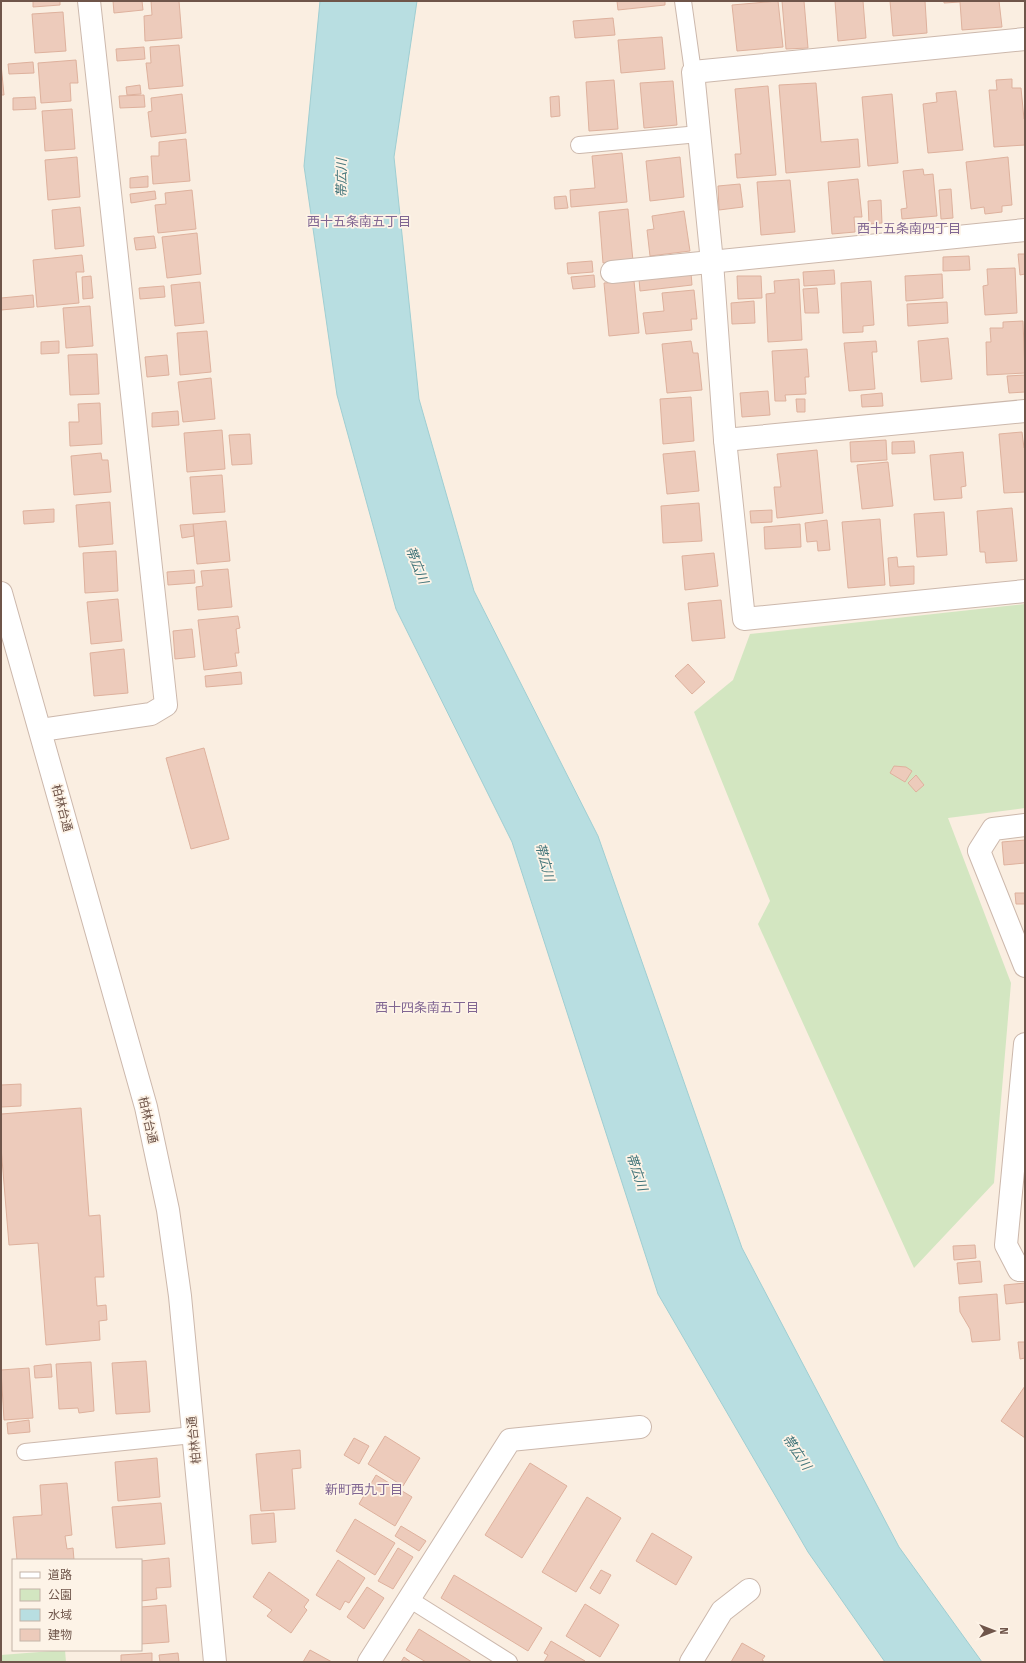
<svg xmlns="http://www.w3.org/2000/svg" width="1026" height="1663" viewBox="0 0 1026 1663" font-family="'Fira Sans','Noto Sans JP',sans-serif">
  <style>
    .green { fill: #d3e6c1 }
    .water { fill: #b8dee1; stroke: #9fced2 }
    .building { fill: #edcbbb; stroke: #deb19d }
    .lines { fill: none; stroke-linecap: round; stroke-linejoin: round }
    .service-casing { stroke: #ccb8ac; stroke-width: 18 }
    .minor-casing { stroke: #ccb8ac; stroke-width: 24 }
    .tertiary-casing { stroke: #ccb8ac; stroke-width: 24 }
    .service { stroke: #fff; stroke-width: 16 }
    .minor { stroke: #fff; stroke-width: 22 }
    .tertiary { stroke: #fff; stroke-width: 22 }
    .labels { text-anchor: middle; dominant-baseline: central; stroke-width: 3.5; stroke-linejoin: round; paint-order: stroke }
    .street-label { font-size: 12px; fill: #6f554a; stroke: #fdf3e7 }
    .water-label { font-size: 13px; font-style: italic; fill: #43757a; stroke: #fdf3e7 }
    .neighbourhood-label { font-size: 13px; fill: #806692; stroke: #fdf3e7 }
  </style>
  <rect width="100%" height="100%" fill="#faeee1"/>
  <!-- green -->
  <g class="green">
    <path d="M1025,604V808L948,818L1011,983L994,1183L914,1268L758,924L770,901L694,712L733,680L750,634Z"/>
    <path d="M65,1650L66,1662H1V1655Z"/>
  </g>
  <!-- water -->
  <path class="water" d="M320,1H417L394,157L419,399L474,591L598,836L742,1248L899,1547L982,1662H885L808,1552L658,1294L512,842L396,609L337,395L304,166Z"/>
  <!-- building -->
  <g class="building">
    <path d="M33,1H60V5L33,7Z"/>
    <path d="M113,1H142L143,10L114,13Z"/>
    <path d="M151,1H179L182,38L145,41L144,16L152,15Z"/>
    <path d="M617,1H665V5L618,10Z"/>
    <path d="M778,1L783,47L737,51L732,5Z"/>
    <path d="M782,1H804L808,48L786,49Z"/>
    <path d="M835,1H863L866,38L838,41Z"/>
    <path d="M890,1H925L927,33L893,36Z"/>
    <path d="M944,1H999L1002,27L962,30L960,2L944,3Z"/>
    <path d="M63,12L66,51L35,53L32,14Z"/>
    <path d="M613,18L615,35L575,38L573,21Z"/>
    <path d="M662,37L665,69L621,73L618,40Z"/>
    <path d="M179,45L183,86L149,89L146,63H151L150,47Z"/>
    <path d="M144,47L145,59L117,61L116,49Z"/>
    <path d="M76,60L78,83H70L71,101L41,103L38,63Z"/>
    <path d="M33,62L34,73L9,74L8,64Z"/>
    <path d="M1,64L4,95H1Z"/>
    <path d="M1012,79V88H1021L1024,119L1025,118V145L994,147L989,90H997L996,80Z"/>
    <path d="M614,80L618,129L589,131L586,82Z"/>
    <path d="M673,81L677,125L644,128L640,83Z"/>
    <path d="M816,83L821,142L858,139L860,167L786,173L779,85Z"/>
    <path d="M140,85L141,94L127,95L126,87Z"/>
    <path d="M768,86L776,175L737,178L735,154H741L735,89Z"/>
    <path d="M956,91L963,150L928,153L923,104L937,102L936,93Z"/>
    <path d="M182,94L186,133L151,137L148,112L152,111L151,98Z"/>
    <path d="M892,94L898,163L868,166L862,97Z"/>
    <path d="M144,95L145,107L120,108L119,96Z"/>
    <path d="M559,96L560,116L551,117L550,97Z"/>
    <path d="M35,97L36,109L13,110V98Z"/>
    <path d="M72,109L75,149L45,151L42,111Z"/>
    <path d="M186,139L190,181L153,184L151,156H159V142Z"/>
    <path d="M622,153L627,202L571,207L570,190L595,188L592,156Z"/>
    <path d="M77,157L80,197L48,200L45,160Z"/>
    <path d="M680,157L684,197L650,201L646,161Z"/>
    <path d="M1008,157L1012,205L1002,206V212L985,214L984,207L971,209L966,162Z"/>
    <path d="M923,169L924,175L933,174L937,216L902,219L901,209L907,208L903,171Z"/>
    <path d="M148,176V187L130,188V178Z"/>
    <path d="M858,179L862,217H854L855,232L832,234L828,182Z"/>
    <path d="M790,180L795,232L761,235L757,182Z"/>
    <path d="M740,184L743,207L719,210L718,186Z"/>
    <path d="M951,189L953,218L941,219L939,190Z"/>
    <path d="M192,190L196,229L158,233L155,205L166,204L165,193Z"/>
    <path d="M155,191L156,199L131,203L130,194Z"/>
    <path d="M566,196L568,208L555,209L554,197Z"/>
    <path d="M881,200L882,223L869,224L868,201Z"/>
    <path d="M80,207L84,246L55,249L52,210Z"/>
    <path d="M628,209L633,261L603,263L599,212Z"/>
    <path d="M684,211L690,251L650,256L647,230L654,229L652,216Z"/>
    <path d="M197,233L201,274L167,278L162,237Z"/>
    <path d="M154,236L156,248L136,250L134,238Z"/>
    <path d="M1018,254H1025V274L1020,275Z"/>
    <path d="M82,255L84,272H76L79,303L37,307L33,260Z"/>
    <path d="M969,256L970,270L943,271V257Z"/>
    <path d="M592,261L593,272L568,274L567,263Z"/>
    <path d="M1015,268L1017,313L985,315L983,286L988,285L987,269Z"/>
    <path d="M834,270L835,284L804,286L803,272Z"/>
    <path d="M691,273L692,285L640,291L639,279Z"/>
    <path d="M942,274L943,298L906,301L905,276Z"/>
    <path d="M594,275L595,287L573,289L571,277Z"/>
    <path d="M91,276L93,298L83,299L82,277Z"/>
    <path d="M737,276H761L762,298L738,299Z"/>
    <path d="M799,279L802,340L768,342L766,294L775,293L774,281Z"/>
    <path d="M634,281L639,333L609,336L604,283Z"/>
    <path d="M871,281L874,325L863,326V332L843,333L841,283Z"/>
    <path d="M200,282L204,323L175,326L171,285Z"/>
    <path d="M164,286L165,297L140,299L139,288Z"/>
    <path d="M817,288L819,313H805L803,289Z"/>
    <path d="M694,290L697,319H691L692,330L646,334L643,313L664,311L662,293Z"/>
    <path d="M33,295L34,307L1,310V298Z"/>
    <path d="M754,301L755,323L732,324L731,303Z"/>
    <path d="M947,302L948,323L908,326L907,304Z"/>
    <path d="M90,306L93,346L66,348L63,308Z"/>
    <path d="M1023,321L1025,373L987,375L986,342H991L990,328H1003V322Z"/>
    <path d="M207,331L211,372L180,375L177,333Z"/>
    <path d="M948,338L952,379L921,382L918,341Z"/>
    <path d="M59,341V353L41,354V342Z"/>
    <path d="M691,341L693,353H698L702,390L667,393L662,344Z"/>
    <path d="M876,341L877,352H872L875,389L849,391L844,343Z"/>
    <path d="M807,349L809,377H805L806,394L785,395L786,401H775L772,351Z"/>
    <path d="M97,354L99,394L70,395L68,355Z"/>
    <path d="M167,355L169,375L147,377L145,357Z"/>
    <path d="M1025,375V392L1009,393L1007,376Z"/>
    <path d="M211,378L215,419L183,422L178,382Z"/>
    <path d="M768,391L770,415L742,417L740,393Z"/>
    <path d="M882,393L883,406L862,407L861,395Z"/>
    <path d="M691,397L694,441L663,444L660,399Z"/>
    <path d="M796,399H805V412H797Z"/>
    <path d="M100,403L102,444L70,446L69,422H79L78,404Z"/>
    <path d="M178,411L179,425L152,427V413Z"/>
    <path d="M222,430L225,469L187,472L184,433Z"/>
    <path d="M1022,432L1024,448H1025V492L1004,493L999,434Z"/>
    <path d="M250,434L252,464L232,465L229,435Z"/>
    <path d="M886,440L887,460L851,462L850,442Z"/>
    <path d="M914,441L915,453L892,454V442Z"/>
    <path d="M817,450L823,513L777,518L774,487H781L777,454Z"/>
    <path d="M695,451L699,491L667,494L663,454Z"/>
    <path d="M963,452L966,486L961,487L962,498L934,500L930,455Z"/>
    <path d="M101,453L102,460H108L111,492L74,495L71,456Z"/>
    <path d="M888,462L893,506L862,509L857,465Z"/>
    <path d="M222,475L225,512L193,514L190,477Z"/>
    <path d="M110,502L113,544L79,547L76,505Z"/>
    <path d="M699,503L702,541L663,543L661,506Z"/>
    <path d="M1012,508L1017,561L986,563L985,552H980L977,511Z"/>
    <path d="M54,509V522L24,524L23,511Z"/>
    <path d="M772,510V522L751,523L750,511Z"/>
    <path d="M944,512L947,555L917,557L914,514Z"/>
    <path d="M880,519L885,585L848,588L842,522Z"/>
    <path d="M827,520L830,550L818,551L817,541L807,542L805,523Z"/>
    <path d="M226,521L230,561L197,564L193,524Z"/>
    <path d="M193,524L194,536L182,538L180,525Z"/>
    <path d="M800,524L801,547L765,549L764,527Z"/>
    <path d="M116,551L118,591L85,593L83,553Z"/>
    <path d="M714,553L718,586L685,590L682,556Z"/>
    <path d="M897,557L898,567L914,566V584L890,586L888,558Z"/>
    <path d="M228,569L232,607L198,610L196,587L203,586L201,571Z"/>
    <path d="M194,570L195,583L168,585L167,572Z"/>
    <path d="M118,599L122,641L91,644L87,602Z"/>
    <path d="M721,600L725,638L692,641L688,603Z"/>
    <path d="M238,616L240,628L236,629L239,653H235L237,666L204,670L198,620Z"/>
    <path d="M192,629L195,657L175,659L173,631Z"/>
    <path d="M124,649L128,693L94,696L90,653Z"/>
    <path d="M688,664L705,682L692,694L675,676Z"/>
    <path d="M241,672L242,684L206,687L205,676Z"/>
    <path d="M204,748L229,839L191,849L166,758Z"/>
    <path d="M894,766L906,767L912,771L905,782L890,773Z"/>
    <path d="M916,775L924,785L916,792L908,783Z"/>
    <path d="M1025,840V863L1004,865L1002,842Z"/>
    <path d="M1015,893H1025V904H1016Z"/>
    <path d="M21,1084V1106L1,1107V1085Z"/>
    <path d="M81,1108L89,1216L100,1215L104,1277H95L97,1306L106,1305L107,1320L99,1321L100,1340L46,1345L38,1243L9,1245L1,1147V1114Z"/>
    <path d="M975,1245L976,1258L954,1260L953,1246Z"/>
    <path d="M980,1261L982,1282L959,1284L957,1263Z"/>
    <path d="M1025,1283V1302L1006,1304L1004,1285Z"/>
    <path d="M997,1294L1000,1340L972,1342L970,1329L960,1312L959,1297Z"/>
    <path d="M1018,1342H1025V1358L1020,1359Z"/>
    <path d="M146,1361L150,1412L116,1414L112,1363Z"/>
    <path d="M91,1362L94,1411L79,1413L78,1408L59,1409L56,1364Z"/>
    <path d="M51,1364L52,1377L35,1378L34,1366Z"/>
    <path d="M29,1368L33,1418L4,1420L1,1370Z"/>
    <path d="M1025,1386V1438L1001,1421Z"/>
    <path d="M29,1420L30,1432L8,1434L7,1423Z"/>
    <path d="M385,1436L420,1458L403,1486L368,1464Z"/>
    <path d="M354,1438L369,1446L359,1464L344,1455Z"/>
    <path d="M300,1450L301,1468L292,1469L295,1509L261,1511L256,1454Z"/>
    <path d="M157,1458L160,1497L118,1501L115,1462Z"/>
    <path d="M530,1463L567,1486L522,1558L485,1535Z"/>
    <path d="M376,1475L412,1497L395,1526L359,1504Z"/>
    <path d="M67,1483L72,1535L65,1536L67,1549L73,1548L74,1560H17L13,1517L42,1515L40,1485Z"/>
    <path d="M587,1497L621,1518L576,1592L542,1572Z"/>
    <path d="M161,1503L165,1544L116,1548L112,1507Z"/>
    <path d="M274,1513L276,1542L252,1544L250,1515Z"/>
    <path d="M355,1519L395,1543L375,1575L336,1551Z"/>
    <path d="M401,1526L426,1541L419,1551L395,1536Z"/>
    <path d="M652,1533L692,1557L676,1585L636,1561Z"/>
    <path d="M398,1548L413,1557L393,1589L378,1581Z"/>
    <path d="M169,1558L171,1587L156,1588L157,1599L141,1601V1561Z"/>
    <path d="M338,1560L365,1578L349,1603L345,1601L340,1610L316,1595Z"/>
    <path d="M601,1570L611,1575L600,1594L590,1588Z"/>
    <path d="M269,1572L309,1600L304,1607L307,1610L291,1633L267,1616L272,1610L253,1597Z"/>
    <path d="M454,1575L542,1628L528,1651L441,1598Z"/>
    <path d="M367,1587L384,1598L364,1629L347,1617Z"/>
    <path d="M585,1604L619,1625L600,1657L566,1636Z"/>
    <path d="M166,1605L169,1642L141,1644V1607Z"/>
    <path d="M419,1629L472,1662H426L406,1650Z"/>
    <path d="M551,1641L585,1661V1662H544L548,1655L544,1653Z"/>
    <path d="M742,1643L765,1656L762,1660L765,1662H731Z"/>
    <path d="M310,1650L332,1662H303Z"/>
    <path d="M152,1653V1662H121V1655Z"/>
    <path d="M178,1653L179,1662H160L159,1655Z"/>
    <path d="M404,1657L411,1662H401Z"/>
  </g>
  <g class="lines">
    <!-- service casing -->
    <g class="service-casing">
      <g id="service">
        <path d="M683,1L693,72"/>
        <path d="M579,145L699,134"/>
        <path d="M25,1452L193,1435"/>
        <path d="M409,1599L509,1662"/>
      </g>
    </g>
    <!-- minor casing -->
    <g class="minor-casing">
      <g id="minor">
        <path d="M1025,39L693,72L712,262L725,440L744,619L1025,591"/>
        <path d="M612,272L1025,230"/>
        <path d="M725,440L1025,411"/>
        <path d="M41,730L151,714L166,705L89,1"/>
        <path d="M1025,825L993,829L979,851L1025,966"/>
        <path d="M1025,1044L1006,1245L1019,1270H1025"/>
        <path d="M369,1662L510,1440L640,1427"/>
        <path d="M691,1662L722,1611L749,1590"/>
      </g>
    </g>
    <!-- tertiary casing -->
    <g class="tertiary-casing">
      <path id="tertiary" d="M1,593L146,1107L168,1210L180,1296L215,1662"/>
    </g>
    <!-- service -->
    <use href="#service" class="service"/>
    <!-- minor -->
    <use href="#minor" class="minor"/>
    <!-- tertiary -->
    <use href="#tertiary" class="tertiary"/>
  </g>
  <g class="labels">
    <!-- street labels -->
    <g class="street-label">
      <text transform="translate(62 808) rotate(75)">柏林台通</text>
      <text transform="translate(148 1120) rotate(77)">柏林台通</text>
      <text transform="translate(194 1440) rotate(-96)">柏林台通</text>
    </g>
    <!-- water labels -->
    <g class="water-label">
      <text transform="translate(341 178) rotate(-90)">帯広川</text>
      <text transform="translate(417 565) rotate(68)">帯広川</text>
      <text transform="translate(545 862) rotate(75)">帯広川</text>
      <text transform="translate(637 1172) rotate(71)">帯広川</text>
      <text transform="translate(797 1452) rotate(56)">帯広川</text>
    </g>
    <!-- neighbourhood labels -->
    <g class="neighbourhood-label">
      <text x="359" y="221">西十五条南五丁目</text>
      <text x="909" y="228">西十五条南四丁目</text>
      <text x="427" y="1007">西十四条南五丁目</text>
      <text x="364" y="1489">新町西九丁目</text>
    </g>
  </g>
  <!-- border -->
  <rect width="1026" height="1663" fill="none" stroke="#6f554a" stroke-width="4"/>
  <!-- legend -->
  <rect x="12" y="1559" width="130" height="92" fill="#fdf3e7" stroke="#c4b4a8"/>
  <rect x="20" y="1572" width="20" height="6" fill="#ffffff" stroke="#c4b4a8"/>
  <text x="48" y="1579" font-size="12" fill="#6f554a">道路</text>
  <rect x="20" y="1589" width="20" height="12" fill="#d3e6c1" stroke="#c4b4a8"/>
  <text x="48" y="1599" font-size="12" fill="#6f554a">公園</text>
  <rect x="20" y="1609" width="20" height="12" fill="#b8dee1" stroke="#c4b4a8"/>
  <text x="48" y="1619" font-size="12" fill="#6f554a">水域</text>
  <rect x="20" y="1629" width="20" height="12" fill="#edcbbb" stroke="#c4b4a8"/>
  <text x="48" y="1639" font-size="12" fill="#6f554a">建物</text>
  <!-- north arrow -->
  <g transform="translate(994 1631) rotate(90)" stroke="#fdf3e7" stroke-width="3" paint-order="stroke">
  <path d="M0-3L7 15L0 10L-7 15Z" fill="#6f554a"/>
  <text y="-6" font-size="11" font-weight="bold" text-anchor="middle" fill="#6f554a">N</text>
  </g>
</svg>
